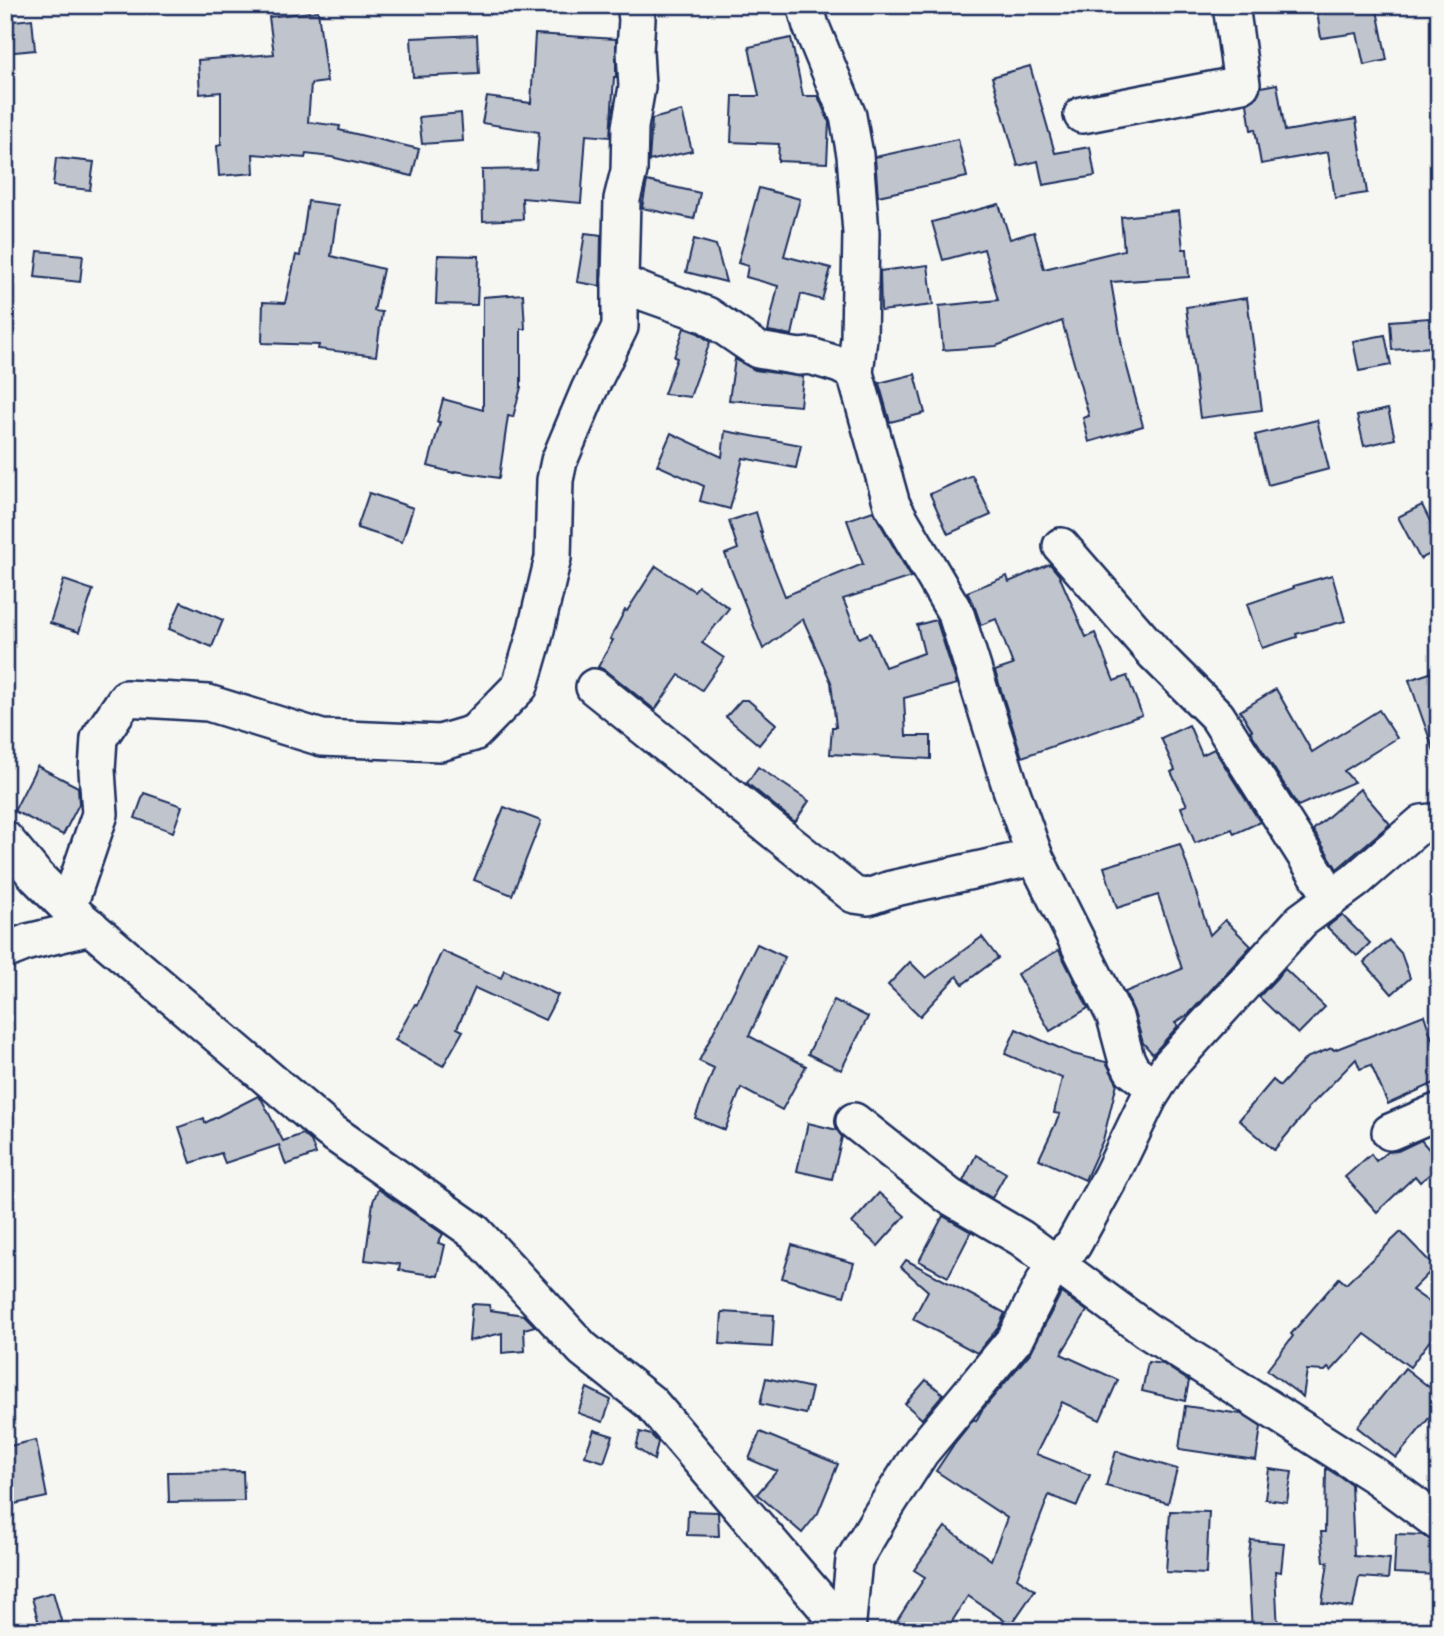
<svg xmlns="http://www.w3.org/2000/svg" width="1444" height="1636" viewBox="0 0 1444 1636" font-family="Dekko,sans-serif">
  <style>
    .building { fill: #c0c4cd; stroke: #1b2f5e; stroke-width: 2 }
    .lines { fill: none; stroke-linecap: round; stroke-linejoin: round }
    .minor-casing { stroke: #1b2f5e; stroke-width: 40 }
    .minor { stroke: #f6f6f2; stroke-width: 35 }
  </style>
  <rect width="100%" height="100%" fill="#f6f6f2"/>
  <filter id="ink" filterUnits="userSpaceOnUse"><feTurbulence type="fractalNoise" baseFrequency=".0143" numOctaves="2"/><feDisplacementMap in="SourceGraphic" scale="14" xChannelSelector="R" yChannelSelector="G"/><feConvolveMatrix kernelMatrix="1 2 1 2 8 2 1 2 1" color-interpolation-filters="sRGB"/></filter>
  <g filter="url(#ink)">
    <!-- building -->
    <g class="building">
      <path d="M1316,5H1376L1387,60L1364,65L1357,33L1321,38Z"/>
      <path d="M318,11L327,82L311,84L308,122L340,126L339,130L419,149L412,176L331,157L306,154L305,158L253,154L254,173L219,176L217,146L221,145V92L200,94L198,60L274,54L269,17Z"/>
      <path d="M32,19L35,50L5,53V22Z"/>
      <path d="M535,34L616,39V77H614L610,137L586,135L581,203L522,198L523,219L483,221L482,170L536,169L539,132L482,123L487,97L531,103Z"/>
      <path d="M477,35L479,74L413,77L411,38Z"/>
      <path d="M791,38L803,96H818L829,122L827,163L778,161L779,144L731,142L733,96H759L749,47Z"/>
      <path d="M1030,66L1055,153L1090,147L1095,176L1043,185L1038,161L1018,166L992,77Z"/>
      <path d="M1277,84L1285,131L1356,119L1367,193L1335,198L1328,152L1261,164L1255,129L1251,130L1247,104L1255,99L1261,87Z"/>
      <path d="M682,111L692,151L649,161L652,119Z"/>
      <path d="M461,113L463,141L422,144L419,117Z"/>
      <path d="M958,139L967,177L878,196L875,157Z"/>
      <path d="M56,158L94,162L90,190L53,186Z"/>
      <path d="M647,181L700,193L694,219L642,208Z"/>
      <path d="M759,188L800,199L784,256L831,268L822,300L801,294L792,335L768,331L778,286L746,277L748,266L738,263Z"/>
      <path d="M308,201L338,205L331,256L383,269L374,311L382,312L376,356L318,349L319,345L262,343L263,302L285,303L296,255L300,256Z"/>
      <path d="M999,204L1010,239L1034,232L1044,269L1124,250L1121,217L1179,211L1183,249H1187L1189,277L1111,282L1123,352L1143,426L1089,442L1083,418L1089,416L1062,321L996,346L943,350L939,306L998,300L984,249L943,260L932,222Z"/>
      <path d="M585,233L601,235L600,286L577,282Z"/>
      <path d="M694,239L716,245L726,282L686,272Z"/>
      <path d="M38,251L83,255L80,282L35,277Z"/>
      <path d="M438,255L479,256L477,305L436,304Z"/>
      <path d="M928,265L933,305L881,311L880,271Z"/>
      <path d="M523,294L525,329H521V387L513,417L508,416L499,478L455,471L454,473L428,466L440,422H437L443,399L483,410V297Z"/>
      <path d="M1247,298L1262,410L1200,418L1186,307Z"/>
      <path d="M1429,318L1431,347L1392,350L1390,321Z"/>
      <path d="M684,328L698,333L710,342L690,397L664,394L677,358L674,357Z"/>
      <path d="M1385,335L1391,365L1359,371L1353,341Z"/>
      <path d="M735,359L755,370L803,377L800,406L729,400Z"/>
      <path d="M915,374L925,413L890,422L879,383Z"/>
      <path d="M1388,409L1395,439L1364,446L1357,416Z"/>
      <path d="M1317,420L1329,469L1268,485L1255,435Z"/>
      <path d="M725,431L801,445L796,468L743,458L730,509L700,501L704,486L657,465L671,433L722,457Z"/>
      <path d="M972,475L991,515L948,534L930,494Z"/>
      <path d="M369,493L413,508L402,542L357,528Z"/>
      <path d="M1422,505L1439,539V550L1420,559L1398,517Z"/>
      <path d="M873,511L911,577L843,599L859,638L870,633L885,667L924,653L917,625L936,620L937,622L957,684L904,698L906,736H931V759L830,754L832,727H836L831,682L803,619L763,649L725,554L738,549L729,521L756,512L762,532H760L785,596L863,564L847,520Z"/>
      <path d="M1050,564L1059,575L1086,637L1095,633L1114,681L1127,676L1142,715L1022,757L995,671L1013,665L996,619L981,625L975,608L967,592L1007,576L1009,582Z"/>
      <path d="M656,566L694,591L698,586L729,608L702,643L724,658L702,690L679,675L655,710L607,671L598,667L613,640L610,639L625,610L627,611Z"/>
      <path d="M1332,575L1345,621L1296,634L1297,637L1262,648L1247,604L1294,588L1293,586Z"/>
      <path d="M64,580L93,590L79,632L50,623Z"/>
      <path d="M181,602L223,620L212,647L169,629Z"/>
      <path d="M1439,670V756L1436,757L1409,680Z"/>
      <path d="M1276,689L1312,752L1379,710L1397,738L1344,771L1354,782L1298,806L1250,731L1252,730L1240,711Z"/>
      <path d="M741,700H748L776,724L759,745L726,717Z"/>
      <path d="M1189,725L1202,755L1214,749L1260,822L1234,834L1232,829L1195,843L1181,807L1187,805L1171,772L1175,770L1161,738Z"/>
      <path d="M37,766L78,787L79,804L63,835L14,811Z"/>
      <path d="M758,767L809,801L795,822L747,783Z"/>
      <path d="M1360,789L1390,824L1337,869L1313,830Z"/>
      <path d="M144,793L182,806L173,832L135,818Z"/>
      <path d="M504,807L541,821L512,895L474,880Z"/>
      <path d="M1180,844L1210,935L1225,920L1251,946L1189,1014L1175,1023L1178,1026L1153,1054L1143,1043L1134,1012L1125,992L1182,969L1158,895L1117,908L1104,867Z"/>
      <path d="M1342,915L1370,943L1357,956L1327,927Z"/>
      <path d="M982,937L998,958L963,984L957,976L920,1016L888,985L910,962L926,978Z"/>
      <path d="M1389,940L1401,953L1410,978L1392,994L1364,962Z"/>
      <path d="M757,944L785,957L749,1036L806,1066L782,1110L741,1088L725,1130L695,1118L714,1068L699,1061Z"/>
      <path d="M1059,950L1088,1008L1050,1031L1017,974Z"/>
      <path d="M442,951L501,978L504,970L558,995L545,1020L475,988L457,1028L463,1031L443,1066L395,1040L415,1004L417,1005Z"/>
      <path d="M1285,969L1325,1007L1298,1034L1259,997Z"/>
      <path d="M834,1000L868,1017L841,1070L808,1054Z"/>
      <path d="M1424,1015L1432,1039L1439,1037V1081L1388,1104L1371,1065L1360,1069L1356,1059L1307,1109L1308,1110L1274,1150L1239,1120L1273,1080L1280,1086L1306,1058L1332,1048L1334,1050Z"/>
      <path d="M1016,1029L1073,1054L1106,1062L1117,1083L1103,1140L1085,1180L1039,1159L1060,1114L1054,1113L1062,1078L1005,1054Z"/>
      <path d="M258,1096L262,1100L283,1141L303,1134L311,1141L316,1154L286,1165L279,1145L225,1163L221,1153L191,1163L179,1127L204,1118L205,1123Z"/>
      <path d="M808,1123L837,1130L842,1137L832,1179L797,1171Z"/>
      <path d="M1421,1140L1439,1161V1167L1420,1182L1415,1176L1377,1212L1345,1177L1371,1154L1376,1161L1387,1152L1398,1151Z"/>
      <path d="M976,1155L1006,1173L992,1198L963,1181Z"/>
      <path d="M378,1189L443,1234L438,1243L445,1245L438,1276L399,1270L400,1264L365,1260L373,1202Z"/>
      <path d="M879,1193L905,1216L878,1246L852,1223Z"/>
      <path d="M943,1216L971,1232L948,1277L919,1261Z"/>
      <path d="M1401,1232L1435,1267L1412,1290L1439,1309V1344L1431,1339L1410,1367L1365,1334L1331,1371L1328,1368L1325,1371L1307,1370L1303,1397L1267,1370L1293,1336L1291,1334L1339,1278L1346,1284Z"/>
      <path d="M792,1245L854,1263L844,1296L782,1278Z"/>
      <path d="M906,1260L1005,1313L998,1328L977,1353L913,1319L928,1291L901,1267Z"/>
      <path d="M1061,1293L1087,1311L1061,1354L1118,1380L1100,1420L1062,1402L1036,1454L1090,1475L1077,1506L1049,1495L1017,1578L1035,1590L1011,1625L968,1596L946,1631H906L895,1624L925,1577L914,1570L945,1527L991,1560L1007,1518L936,1471L954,1444L974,1419L976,1421L982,1410L1031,1352Z"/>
      <path d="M472,1304L489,1305L490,1310L524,1315L535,1326L524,1329L525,1351L502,1353V1333L469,1341Z"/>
      <path d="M722,1312L774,1315L772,1347L720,1344Z"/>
      <path d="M1148,1362L1163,1364L1189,1381L1185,1401L1142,1391Z"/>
      <path d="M1405,1368L1439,1395V1406L1396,1458L1357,1427Z"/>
      <path d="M766,1378L812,1388L806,1414L760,1404Z"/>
      <path d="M926,1380L943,1394L922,1419L905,1404Z"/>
      <path d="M587,1388L611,1400L603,1422L578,1413Z"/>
      <path d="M1185,1406L1241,1414L1261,1427L1256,1460L1179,1449Z"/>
      <path d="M594,1430L613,1436L604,1462L585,1456Z"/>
      <path d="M640,1432L651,1435L658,1442L654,1460L636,1448Z"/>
      <path d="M760,1432L838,1464L818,1513L802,1533L757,1494L777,1471L749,1459Z"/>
      <path d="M36,1440L47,1497L5,1506V1447Z"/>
      <path d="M1116,1451L1177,1469L1168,1503L1106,1486Z"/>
      <path d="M1326,1468L1351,1484L1354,1556L1390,1559L1388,1579L1359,1577L1353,1608L1322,1603L1328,1562H1324L1321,1532H1325Z"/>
      <path d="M1269,1469L1292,1472L1287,1502L1265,1499Z"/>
      <path d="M243,1471L244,1501L169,1502L168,1472Z"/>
      <path d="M688,1511L718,1512L719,1536L687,1535Z"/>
      <path d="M1170,1511L1209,1512L1206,1574L1166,1572Z"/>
      <path d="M1396,1534L1422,1535L1439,1543V1575L1394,1573Z"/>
      <path d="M1251,1540L1284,1543L1281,1572L1275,1571L1278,1631H1252L1248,1560Z"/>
      <path d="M53,1592L64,1631H41L32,1598Z"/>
    </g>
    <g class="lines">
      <!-- minor casing -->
      <g class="minor-casing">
        <g id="minor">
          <path d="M635,5L637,19L635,51L637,87L630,127L629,171L622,199L620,280L626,285L648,294L707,315L758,350L799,357L810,356L840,365L855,373"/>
          <path d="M805,5L811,26L848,116L855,155L861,233L859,338L855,373L892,505L956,614L1011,789L1035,857L1115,1017L1126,1058L1132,1070L1155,1088"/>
          <path d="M1082,115L1242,84L1231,5"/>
          <path d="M1061,546L1155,654L1217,716L1332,898"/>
          <path d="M594,687L854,895L868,897L891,889L1035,857"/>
          <path d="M5,839L36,876L68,908L329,1130L475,1232L583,1349L651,1403L846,1631"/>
          <path d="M68,908L100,814L97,770L99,738L126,698L208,703L322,738L440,743L474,733L520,686L534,638L553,558L555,480L559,461L589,390L620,327V280"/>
          <path d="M5,951L28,942L91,927"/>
          <path d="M854,1121L949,1196L1021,1238L1146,1330L1377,1477L1439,1523"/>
          <path d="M1390,1132L1439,1111"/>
          <path d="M847,1631L854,1560L880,1516L921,1452L1015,1339L1054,1262L1073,1245L1111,1176L1149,1098L1169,1066L1302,920L1355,881L1422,823L1439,821"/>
        </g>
      </g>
      <!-- minor -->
      <use href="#minor" class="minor"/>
    </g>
  </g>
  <!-- margin -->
  <rect width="1444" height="1636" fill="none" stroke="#f6f6f2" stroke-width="28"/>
  <rect x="14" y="14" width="1416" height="1608" fill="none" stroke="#1b2f5e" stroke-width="2.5" filter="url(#ink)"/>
</svg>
